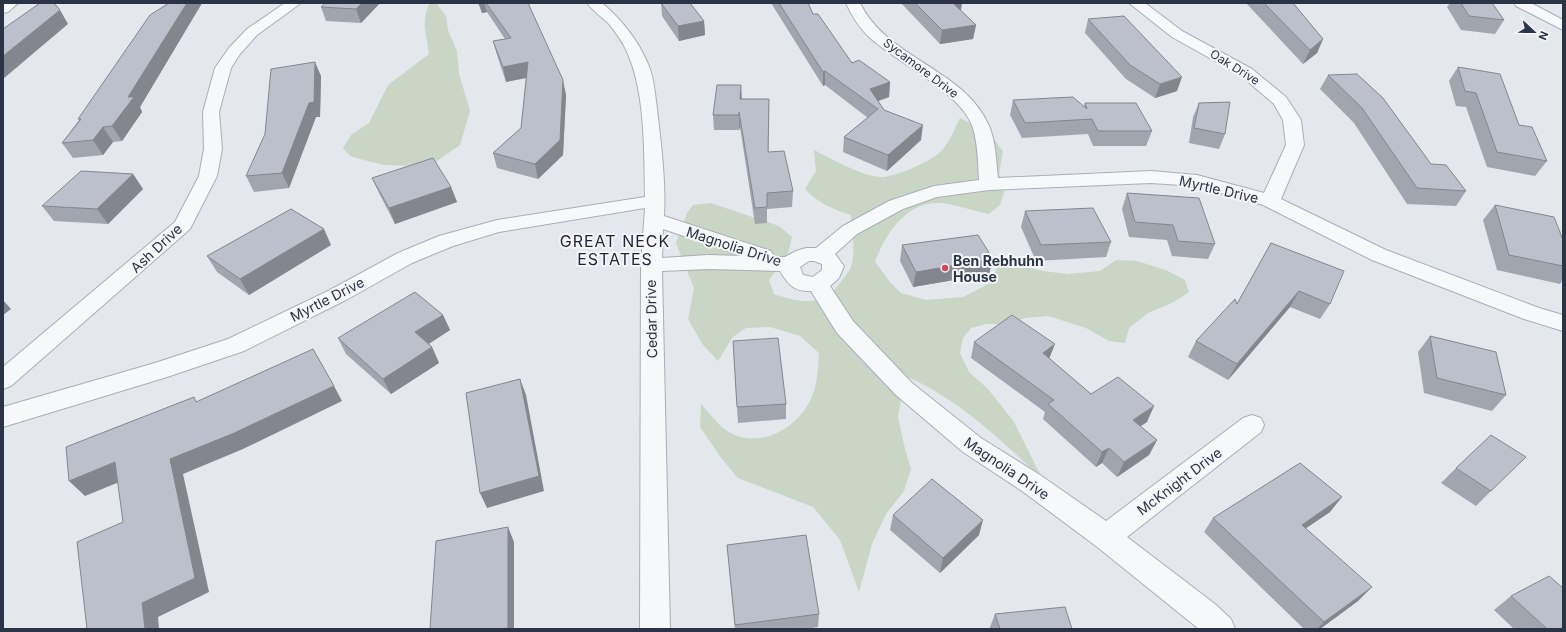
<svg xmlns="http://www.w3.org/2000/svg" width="1566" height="632" viewBox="0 0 1566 632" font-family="Inter,sans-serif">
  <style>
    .green { fill: #c9d6c5 }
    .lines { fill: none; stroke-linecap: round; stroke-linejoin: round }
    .minor-casing { stroke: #a9aeb7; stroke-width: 2 }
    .minor { fill: #f7f8fa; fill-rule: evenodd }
    .wall { fill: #a1a5ae }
    .shaded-wall { fill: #83868d }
    .building { fill: #bbc0ca; stroke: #83868d }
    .poi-dot { fill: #d1495b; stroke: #f4f6f9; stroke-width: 1.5 }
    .labels { text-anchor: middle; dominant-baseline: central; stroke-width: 4; stroke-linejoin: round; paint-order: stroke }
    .far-street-label { font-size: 12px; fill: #2b3445; stroke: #f4f6f9 }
    .street-label { font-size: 14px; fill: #2b3445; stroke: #f4f6f9 }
    .poi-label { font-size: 14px; font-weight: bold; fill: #2b3445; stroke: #f4f6f9; text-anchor: start }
    .quarter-label { font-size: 16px; letter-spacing: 1px; fill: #1d2536; stroke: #f4f6f9 }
  </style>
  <rect width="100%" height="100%" fill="#e4e7ec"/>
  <!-- green -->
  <g class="green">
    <path d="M430,3H436L446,16L448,30L457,51L459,74L470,111L460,145L437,161L413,166L385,165L367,161L350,156L343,148L351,135L369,123L388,85L429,54C427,34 420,22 430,3Z"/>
    <path d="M960,118L989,133L1003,151L999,174L1004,192L1000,205L989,214C974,211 952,203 938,203C906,202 884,236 875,262L890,282L901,293L926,300L963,297L992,282L1001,255L1021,266L1043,271L1068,274L1100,271L1116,260L1137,261L1166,270L1185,280L1189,292L1174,302L1148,313L1129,328L1125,343L1109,341L1086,328L1048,316L1025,318L1008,324H986L971,328L963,338L960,353L969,372L988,389L1014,422L1042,478C1000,440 958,398 905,376L898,417L905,449L911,469L904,491L886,514L872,544L859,592L840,540L813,507L738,478L722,459L700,427L701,404C709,412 718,425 727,431C762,453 807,423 815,387C818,376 818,364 819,353L800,336L770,327L746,328L733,337L718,361L703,345L688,319L694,288L676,243L687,213L693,205L711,203L779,226L792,237L788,254L769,280L774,294C801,303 824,308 842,280C845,276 849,272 851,267C856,251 852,231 851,215C832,209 818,203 805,189L816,171L814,150C830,158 865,178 883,177C897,176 929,162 939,153C949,144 954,130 960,118Z"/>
  </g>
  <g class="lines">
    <!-- minor casing -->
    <g class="minor-casing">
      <g id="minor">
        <path d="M3,3H18L8,12L3,13Z"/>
        <path d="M285,3H301L257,35L240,54L231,68L219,112L222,149L217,176L190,229L11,386L3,389V367L175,222L199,176L204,149L203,112L215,68L229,48L247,29Z"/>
        <path d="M587,3H602C622,20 638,40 648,64C654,77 655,94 657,109C661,144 666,181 664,216L771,251L774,257H785L796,251L806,248H816L843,226L889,201L934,186L979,180C978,163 978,145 973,128C961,91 896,63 868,36C858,26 852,16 846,3H860C887,59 965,69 989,126C996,142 996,161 998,178L1151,171L1197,175L1264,193L1286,145L1283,120L1274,104L1240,75L1172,37L1129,3H1145L1182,31L1252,69L1286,97L1301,120L1304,145L1281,199L1386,250L1539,308L1563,315V331L1524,319L1372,260L1263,205L1196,186L1151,183L989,190L937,197L903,209L857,234L835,254L844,266L839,278L830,286L853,321L912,383L981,438L1040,475L1106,521L1243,418L1252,415L1261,418L1264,425L1261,432L1127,537L1215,604L1231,619L1235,629H1199L1096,546L1022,491L963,452L896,395L837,333L811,291C794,292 788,284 780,271L708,269L662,271L670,629H640L641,265L645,208L499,232L453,246L412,263L346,300L244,351L167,377L3,427V407L155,363L228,339L330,290L398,253L439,236L497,220L645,197C644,150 646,85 623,44C619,37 614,30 609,24C602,17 593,11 587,3ZM663,229L743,256L708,255L662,258ZM814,261L822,264V270L813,277L803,275L800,267L809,261Z"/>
        <path d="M1514,3H1531L1563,20V30L1516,6Z"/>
      </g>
    </g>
    <!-- minor -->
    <use href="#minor" class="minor"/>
  </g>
  <!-- wall -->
  <g class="wall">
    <path d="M75,3H117L116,4Z"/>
    <path d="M169,3H202L140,107L142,112L122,141L113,142L103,155L73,158L62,143L79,120L78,119Z"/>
    <path d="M325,3H380L361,23L326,21L321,7Z"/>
    <path d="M478,3H528L566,95L563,155L538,179L497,168L493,153L521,128L526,78L506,82L497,55L493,41L505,39L487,12L482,13Z"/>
    <path d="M661,3L704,21L705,35L679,41L662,16Z"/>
    <path d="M771,3H808L813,14L852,63L890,82L889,97L878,101L884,110L921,140L887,171L843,152L844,137L868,118L825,85L823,86Z"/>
    <path d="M901,3H962L961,11L976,25L973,39L940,44Z"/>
    <path d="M1246,3H1293L1323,39L1317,53L1303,64Z"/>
    <path d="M1450,3H1492L1504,20L1495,34L1461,30L1447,7Z"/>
    <path d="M1088,19L1177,91L1155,98L1126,79L1085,33Z"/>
    <path d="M1458,67L1519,125L1547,161L1535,176L1487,167L1466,107L1456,106L1449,81Z"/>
    <path d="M1328,75L1431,164L1466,191L1456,206L1407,204L1354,123L1320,89Z"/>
    <path d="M321,76L320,117H316L289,188L254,192L246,176Z"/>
    <path d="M742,99H769L768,152L793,191L792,207L767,209V223L755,224L740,127L739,130H714L713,115Z"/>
    <path d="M1013,100L1084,106L1085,103L1152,131L1146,146H1093L1088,134L1022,138L1010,115Z"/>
    <path d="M1199,103L1225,134L1219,149L1189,143L1193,117Z"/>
    <path d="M133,174L143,189L108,224L54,221L42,206Z"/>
    <path d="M372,178L451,187L457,202L395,224L379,193Z"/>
    <path d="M1127,193L1215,244L1208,259L1172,256L1167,240L1129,237L1122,209Z"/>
    <path d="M1495,205L1563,240V280L1560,284L1497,270L1483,220Z"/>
    <path d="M1025,211L1111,242L1106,257L1036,261L1021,227Z"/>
    <path d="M1271,243L1330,304L1320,319L1290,307L1228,380L1188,357L1196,341L1237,304Z"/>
    <path d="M331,245L249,295L217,272L207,256Z"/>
    <path d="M902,245L993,259L989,274L913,287L900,261Z"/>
    <path d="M443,315L450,330L429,344L432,347L439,363L391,394L346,354L338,338Z"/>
    <path d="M1430,336L1506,395L1492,411L1424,393L1418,352Z"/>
    <path d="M733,341L786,404V419L738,423Z"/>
    <path d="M974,342L1050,359L1091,394L1147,422L1140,426L1157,440L1149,455L1117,477L1102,463L1096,467L1043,419L1045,412L971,358Z"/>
    <path d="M1456,468L1491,491L1476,506L1441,483Z"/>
    <path d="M1330,512L1306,528L1358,601L1320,629H1304L1204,532L1213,518Z"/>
    <path d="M893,515L979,535L940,573L890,530Z"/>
    <path d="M727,545L819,614L818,627L806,629H735Z"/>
    <path d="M1511,596L1563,629H1514L1494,610Z"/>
    <path d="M995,614L1072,629H990V627Z"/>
  </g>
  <!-- shaded-wall -->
  <g class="shaded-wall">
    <path d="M187,3H202L140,107L142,112L122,141L112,126L128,97Z"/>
    <path d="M362,3H380L361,23L356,9Z"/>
    <path d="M479,3H484L487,12L482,13Z"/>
    <path d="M952,3H962L960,14Z"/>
    <path d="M60,10L68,24L3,79V56Z"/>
    <path d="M704,21L705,35L679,41L678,26Z"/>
    <path d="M976,25L973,39L940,44L942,30Z"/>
    <path d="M1323,39L1317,53L1303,64L1310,50Z"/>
    <path d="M315,62L321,76L320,117H316L289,188L282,173Z"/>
    <path d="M528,62L531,77L506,82L503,67Z"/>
    <path d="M825,71V85L823,86V72Z"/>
    <path d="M1182,77L1177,91L1155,98L1160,84Z"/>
    <path d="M563,80L566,95L563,155L538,179L535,164Z"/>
    <path d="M890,82L889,97L870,104V89Z"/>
    <path d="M741,85L742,100L740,99Z"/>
    <path d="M769,99V114L768,167V152Z"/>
    <path d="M739,112L740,127L739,130Z"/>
    <path d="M923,125L921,140L887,171L888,155Z"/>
    <path d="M103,127L113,142L103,155L93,140Z"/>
    <path d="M133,174L143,189L108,224L97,209Z"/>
    <path d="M451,187L457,202L395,224L389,208Z"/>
    <path d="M324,229L331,245L249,295L240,279Z"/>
    <path d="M993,259L989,274L913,287L916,272Z"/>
    <path d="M1299,291L1290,307L1228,380L1237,364Z"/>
    <path d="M3,300L11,309L3,315Z"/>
    <path d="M443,315L450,330L422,348L415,332Z"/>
    <path d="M1055,344L1049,359L1043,353Z"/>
    <path d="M432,347L439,363L391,394L383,379Z"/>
    <path d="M520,379L526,395L544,491L487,508L480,493Z"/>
    <path d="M334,386L342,401L243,449L183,474L209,592L158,617L159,629H145L142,603L170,459Z"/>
    <path d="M1154,406L1147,422L1126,436L1133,420Z"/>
    <path d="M1157,440L1149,455L1117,477L1124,462Z"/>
    <path d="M1109,448L1102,463L1096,467L1102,452Z"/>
    <path d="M115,462L129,478L85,496L69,481Z"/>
    <path d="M1342,497L1330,512L1290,539L1302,525Z"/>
    <path d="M983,520L979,535L940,573L943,558Z"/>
    <path d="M508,527L514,542V629H501Z"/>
    <path d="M1372,587L1358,601L1320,629H1317L1324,622Z"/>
  </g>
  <!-- building -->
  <g class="building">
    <path d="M40,3H54L60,10L3,56V29Z"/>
    <path d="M169,3H187L128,97H134L112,126L103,127L93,140L62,143L81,119H78L150,15Z"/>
    <path d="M325,3H362L356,9L321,7Z"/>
    <path d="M486,3H528L563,80L560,140L535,164L493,153L521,128L528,62L503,67L493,41L511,38Z"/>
    <path d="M661,3H690L704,21L678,26Z"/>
    <path d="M779,3H808L813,14H818L852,63L859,60L890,82L870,89L884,110L923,125L888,155L844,137L878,109L825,71L823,72Z"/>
    <path d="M915,3H953L976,25L942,30Z"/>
    <path d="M1264,3H1293L1323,39L1310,50Z"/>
    <path d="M1461,3H1492L1504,20L1469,16Z"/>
    <path d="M1124,16L1182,77L1160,84L1130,65L1088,19Z"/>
    <path d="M315,62L314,102L309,103L282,173L246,176L265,134L271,69Z"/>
    <path d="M1458,67L1500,74L1519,125L1532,127L1547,161L1497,152L1476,93L1465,91Z"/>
    <path d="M1357,74L1383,98L1431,164L1446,165L1466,191L1417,188L1362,108L1328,75Z"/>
    <path d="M717,85H741L740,99H769L768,152L784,151L793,191L767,193V207L755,208L739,112V115H713Z"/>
    <path d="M1073,97L1087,109L1085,103H1136L1152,131H1098L1092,119L1025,123L1013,100Z"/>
    <path d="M1230,102L1225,134L1194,128L1199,103Z"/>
    <path d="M433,158L451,187L389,208L372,178Z"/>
    <path d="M81,171L133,174L97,209L42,206Z"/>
    <path d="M1127,193L1199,198L1215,244L1178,241L1173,225L1135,222Z"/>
    <path d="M1495,205L1554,217L1563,240V266L1509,255Z"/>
    <path d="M1093,208L1111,242L1041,245L1025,211Z"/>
    <path d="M291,209L324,229L240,279L207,256Z"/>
    <path d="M978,235L993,259L916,272L902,245Z"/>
    <path d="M1271,243L1344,271L1330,304L1299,291L1237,364L1196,341L1235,299L1237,304Z"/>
    <path d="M415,292L443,315L415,332L432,347L383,379L338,338Z"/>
    <path d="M1012,315L1055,344L1043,353L1091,394L1118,377L1154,406L1133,420L1157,440L1124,462L1109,448L1102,452L1048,404L1054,400L974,342Z"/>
    <path d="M1430,336L1496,352L1506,395L1437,378Z"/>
    <path d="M778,338L786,404L737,407L733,341Z"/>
    <path d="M313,349L334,386L232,434L170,459L195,578L142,603L145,629H87L77,542L123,522L115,462L69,481L66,447L194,397L196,402Z"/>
    <path d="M520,379L539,476L480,493L466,393Z"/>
    <path d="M1491,435L1526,457L1491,491L1456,468Z"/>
    <path d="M1300,463L1342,497L1302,525L1372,587L1324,622L1213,518Z"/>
    <path d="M932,479L983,520L943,558L893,515Z"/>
    <path d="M508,527V628L501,629H430L436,541Z"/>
    <path d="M806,535L819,614L735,625L727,545Z"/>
    <path d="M1549,576L1563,588V629H1547L1511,596Z"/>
    <path d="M1065,607L1072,629H1000L995,614Z"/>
  </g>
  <!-- markers -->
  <circle class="poi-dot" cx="945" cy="268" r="4"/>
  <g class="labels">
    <!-- far-street labels -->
    <g class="far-street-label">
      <text transform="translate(1235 67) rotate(32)">Oak Drive</text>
      <text transform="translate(921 68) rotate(37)">Sycamore Drive</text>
    </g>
    <!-- street labels -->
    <g class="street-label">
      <text transform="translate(1219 189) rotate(13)">Myrtle Drive</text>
      <text transform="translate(734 246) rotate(18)">Magnolia Drive</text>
      <text transform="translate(156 248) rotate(-43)">Ash Drive</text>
      <text transform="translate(327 299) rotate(-27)">Myrtle Drive</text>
      <text transform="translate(651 319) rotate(-91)">Cedar Drive</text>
      <text transform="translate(1007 468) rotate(34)">Magnolia Drive</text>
      <text transform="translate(1179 481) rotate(-37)">McKnight Drive</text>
    </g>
    <!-- poi labels -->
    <g class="poi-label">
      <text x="953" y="260">Ben Rebhuhn<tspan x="953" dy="16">House</tspan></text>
    </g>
    <!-- quarter labels -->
    <g class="quarter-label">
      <text x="615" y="241">GREAT NECK<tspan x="615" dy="18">ESTATES</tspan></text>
    </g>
  </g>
  <!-- border -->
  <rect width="1566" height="632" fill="none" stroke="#2b3445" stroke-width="8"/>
  <!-- north arrow -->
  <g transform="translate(1534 32) rotate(112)" stroke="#f4f6f9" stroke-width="3" paint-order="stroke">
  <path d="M0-3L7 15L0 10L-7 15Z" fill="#2b3445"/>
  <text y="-6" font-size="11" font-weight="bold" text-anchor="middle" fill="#2b3445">N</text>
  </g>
</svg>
